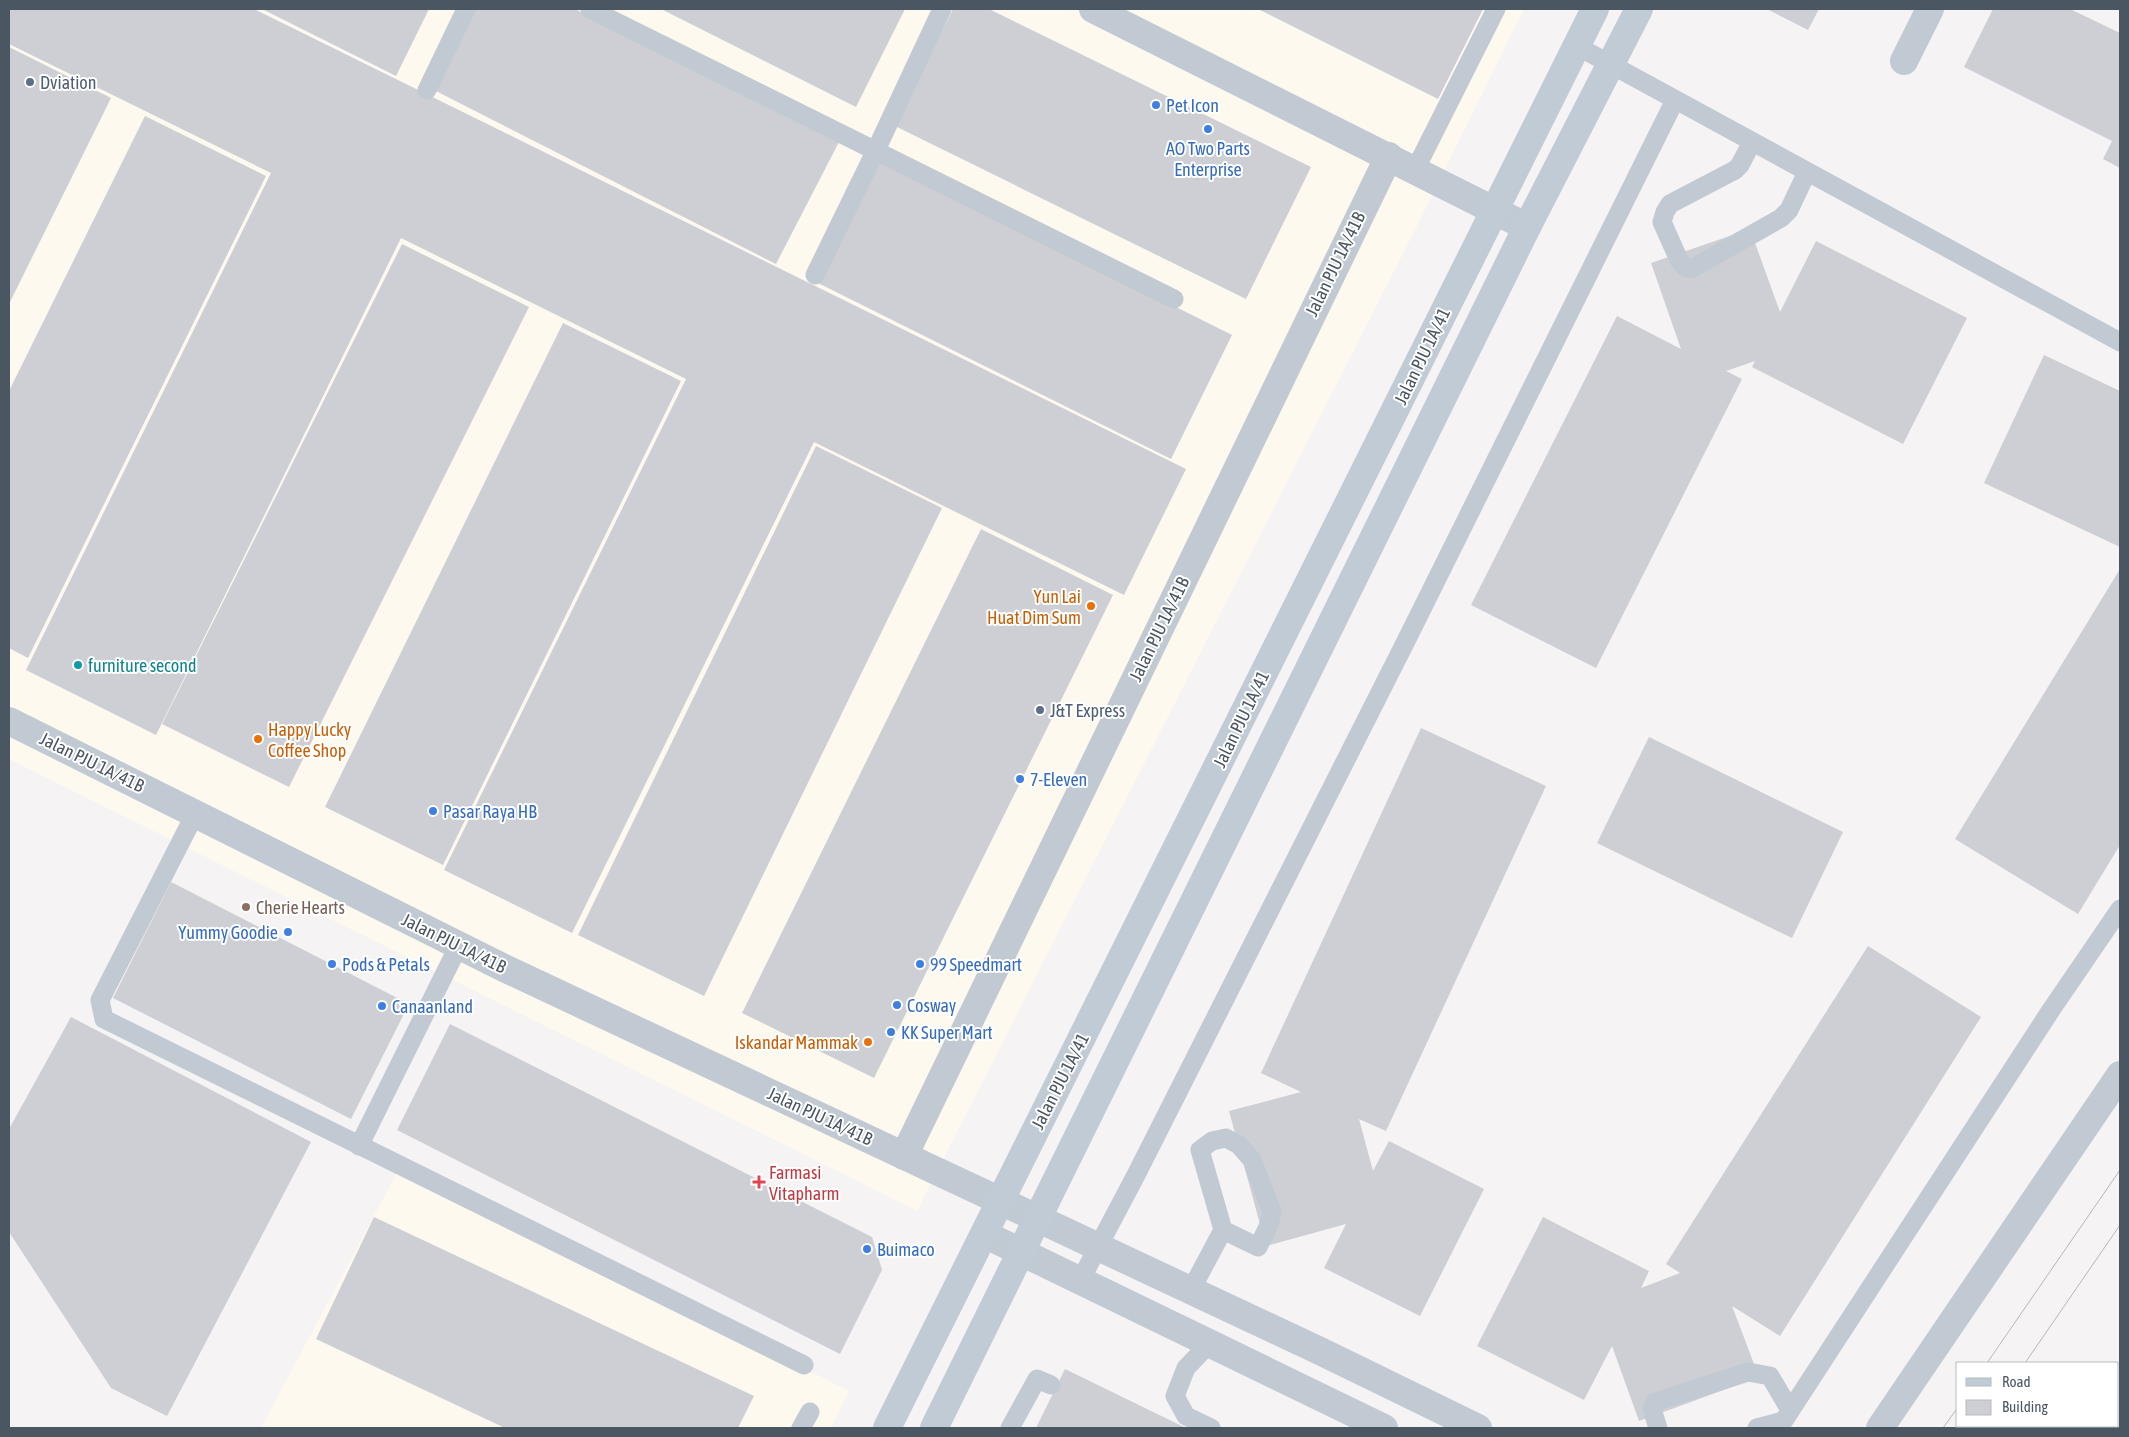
<svg xmlns="http://www.w3.org/2000/svg" width="2129" height="1437" viewBox="0 0 2129 1437" font-family="'Asap Condensed',sans-serif">
  <style>
    .commercial { fill: #fdf9ef }
    .building { fill: #cdcfd5 }
    .lines { fill: none; stroke-linecap: round; stroke-linejoin: round }
    .lane { stroke: #c1cad2; stroke-width: 19 }
    .street { stroke: #c1cad2; stroke-width: 28 }
    .secondary { stroke: #c1cbd6; stroke-width: 28 }
    .tram { stroke: #b5b8bd; stroke-width: 1 }
    .service-dot { fill: #5c6f8a; stroke: #fff; stroke-width: 2 }
    .shop-dot { fill: #3f7fe0; stroke: #fff; stroke-width: 2 }
    .food-dot { fill: #e8710a; stroke: #fff; stroke-width: 2 }
    .culture-dot { fill: #0f9aa8; stroke: #fff; stroke-width: 2 }
    .education-dot { fill: #8d6e63; stroke: #fff; stroke-width: 2 }
    .health-dot { fill: #e0444e; stroke: #fff; stroke-width: 2 }
    .labels { text-anchor: middle; dominant-baseline: central; stroke-width: 4; stroke-linejoin: round; paint-order: stroke }
    .service-label { font-size: 18px; fill: #4e5e75; stroke: #fff; text-anchor: start }
    .shop-label { font-size: 18px; fill: #366cbe; stroke: #fff; text-anchor: start }
    .street-label { font-size: 18px; fill: #4a5661; stroke: #fff }
    .food-label { font-size: 18px; fill: #c56008; stroke: #fff; text-anchor: end }
    .culture-label { font-size: 18px; fill: #0d838f; stroke: #fff; text-anchor: start }
    .education-label { font-size: 18px; fill: #785e54; stroke: #fff; text-anchor: start }
    .health-label { font-size: 18px; fill: #be3a42; stroke: #fff; text-anchor: start }
  </style>
  <rect width="100%" height="100%" fill="#f5f3f3"/>
  <!-- commercial -->
  <g class="commercial">
    <path d="M9,9H1524L1415,230L917,1211L9,759Z"/>
    <path d="M402,1163L849,1391L831,1428H261Z"/>
  </g>
  <!-- building -->
  <g class="building">
    <path d="M9,9H254L1186,469L1124,595L814,442L572,933L444,870L686,379L401,238L156,735L26,670L271,173L9,44Z"/>
    <path d="M262,9H429L396,76Z"/>
    <path d="M475,9H575L839,142L776,264L434,90Z"/>
    <path d="M661,9H905L856,107Z"/>
    <path d="M953,9H989L1311,167L1246,299L895,126Z"/>
    <path d="M1258,9H1483L1438,99Z"/>
    <path d="M1767,9H1819L1808,30Z"/>
    <path d="M1993,9H2070L2120,33V168L2103,159L2112,141L1964,67Z"/>
    <path d="M9,47L111,98L9,304Z"/>
    <path d="M145,116L266,176L28,658L9,648V391Z"/>
    <path d="M880,159L1232,335L1171,459L818,283Z"/>
    <path d="M1750,229L1780,312L1816,241L1967,318L1903,444L1752,367L1755,361L1726,371L1742,379L1596,668L1471,605L1617,316L1681,349L1651,263Z"/>
    <path d="M402,244L529,307L289,787L162,724Z"/>
    <path d="M563,323L681,381L443,865L325,807Z"/>
    <path d="M2044,355L2120,391V547L1984,483Z"/>
    <path d="M816,446L942,508L704,996L578,935Z"/>
    <path d="M981,529L1113,595L874,1078L742,1013Z"/>
    <path d="M2120,569V845L2078,914L1955,839Z"/>
    <path d="M1421,728L1546,786L1386,1131L1359,1119L1373,1171L1389,1141L1484,1189L1420,1316L1324,1268L1346,1224L1266,1246L1229,1111L1301,1092L1261,1073Z"/>
    <path d="M1649,737L1843,832L1792,938L1597,843Z"/>
    <path d="M171,882L409,1004L351,1119L113,998Z"/>
    <path d="M1868,946L1981,1017L1780,1336L1732,1306L1759,1377L1639,1421L1612,1346L1584,1400L1477,1346L1543,1217L1649,1271L1641,1288L1680,1273L1666,1264Z"/>
    <path d="M71,1017L311,1142L167,1416L111,1388L9,1232V1129Z"/>
    <path d="M450,1024L872,1237L882,1270L840,1354L397,1130Z"/>
    <path d="M374,1217L754,1396L738,1428H505L316,1339Z"/>
    <path d="M1065,1369L1186,1428H1036Z"/>
  </g>
  <g class="lines">
    <!-- lane -->
    <g class="lane">
      <path d="M590,9L1174,299"/>
      <path d="M1577,46L2120,342"/>
      <path d="M427,90L466,9"/>
      <path d="M1752,142L1740,165L1735,170L1670,204L1665,212L1662,222L1679,260L1685,267L1691,269L1781,218L1789,210L1807,172"/>
      <path d="M1415,170L1496,9"/>
      <path d="M815,275L876,150L942,9"/>
      <path d="M195,814L100,1000L104,1019L804,1365"/>
      <path d="M1226,1138L1239,1145L1252,1160L1272,1212L1269,1225L1258,1247L1223,1230L1200,1150L1212,1141Z"/>
      <path d="M359,1146L459,945"/>
      <path d="M1080,1281L1136,1175L1406,641L1675,100"/>
      <path d="M1191,1290L1223,1230"/>
      <path d="M1209,1344L1186,1368L1175,1396L1186,1416L1211,1428"/>
      <path d="M801,1428L810,1412"/>
      <path d="M1010,1428L1037,1379L1051,1385"/>
      <path d="M1658,1428L1652,1409L1655,1402L1748,1372L1770,1376L1790,1410"/>
      <path d="M1757,1428L1783,1421"/>
      <path d="M1779,1428L2051,1010L2120,909"/>
    </g>
    <!-- street -->
    <g class="street">
      <path d="M1093,9L1527,227"/>
      <path d="M1904,61L1930,9"/>
      <path d="M9,721L504,968L1320,1351L1478,1428"/>
      <path d="M904,1156L1389,156"/>
      <path d="M984,1234L1384,1428"/>
      <path d="M1880,1428L2120,1075"/>
    </g>
    <!-- secondary -->
    <g class="secondary">
      <path d="M887,1428L1595,9"/>
      <path d="M934,1428L1527,227L1639,9"/>
    </g>
    <!-- tram -->
    <g class="tram">
      <path d="M1987,1363L2120,1170"/>
      <path d="M2025,1363L2120,1225"/>
      <path d="M1943,1428L1958,1407"/>
      <path d="M1980,1428L1982,1426"/>
    </g>
  </g>
  <!-- markers -->
  <g class="service-dot">
    <circle cx="30" cy="82" r="5"/>
    <circle cx="1040" cy="710" r="5"/>
  </g>
  <g class="shop-dot">
    <circle cx="1156" cy="105" r="5"/>
    <circle cx="1208" cy="129" r="5"/>
    <circle cx="1020" cy="779" r="5"/>
    <circle cx="433" cy="811" r="5"/>
    <circle cx="288" cy="932" r="5"/>
    <circle cx="332" cy="964" r="5"/>
    <circle cx="920" cy="964" r="5"/>
    <circle cx="897" cy="1005" r="5"/>
    <circle cx="382" cy="1006" r="5"/>
    <circle cx="891" cy="1032" r="5"/>
    <circle cx="867" cy="1249" r="5"/>
  </g>
  <g class="food-dot">
    <circle cx="1091" cy="606" r="5"/>
    <circle cx="258" cy="739" r="5"/>
    <circle cx="868" cy="1042" r="5"/>
  </g>
  <circle class="culture-dot" cx="78" cy="665" r="5"/>
  <circle class="education-dot" cx="246" cy="907" r="5"/>
  <path class="health-dot" d="M756.5 1174.5h5v5h5v5h-5v5h-5v-5h-5v-5h5z"/>
  <g class="labels">
    <!-- service labels -->
    <g class="service-label">
      <text x="40" y="82">Dviation</text>
      <text x="1050" y="710">J&amp;T Express</text>
    </g>
    <!-- shop labels -->
    <g class="shop-label">
      <text x="1166" y="105">Pet Icon</text>
      <text x="1208" y="148" text-anchor="middle">AO Two Parts<tspan x="1208" dy="21">Enterprise</tspan></text>
      <text x="1030" y="779">7-Eleven</text>
      <text x="443" y="811">Pasar Raya HB</text>
      <text x="278" y="932" text-anchor="end">Yummy Goodie</text>
      <text x="342" y="964">Pods &amp; Petals</text>
      <text x="930" y="964">99 Speedmart</text>
      <text x="907" y="1005">Cosway</text>
      <text x="392" y="1006">Canaanland</text>
      <text x="901" y="1032">KK Super Mart</text>
      <text x="877" y="1249">Buimaco</text>
    </g>
    <!-- street labels -->
    <g class="street-label">
      <text transform="translate(1335 264) rotate(-64)">Jalan PJU 1A/41B</text>
      <text transform="translate(1422 356) rotate(-64)">Jalan PJU 1A/41</text>
      <text transform="translate(1159 629) rotate(-64)">Jalan PJU 1A/41B</text>
      <text transform="translate(1241 719) rotate(-64)">Jalan PJU 1A/41</text>
      <text transform="translate(92 762) rotate(26)">Jalan PJU 1A/41B</text>
      <text transform="translate(454 943) rotate(26)">Jalan PJU 1A/41B</text>
      <text transform="translate(1060 1081) rotate(-63)">Jalan PJU 1A/41</text>
      <text transform="translate(820 1116) rotate(25)">Jalan PJU 1A/41B</text>
    </g>
    <!-- food labels -->
    <g class="food-label">
      <text x="1081" y="596">Yun Lai<tspan x="1081" dy="21">Huat Dim Sum</tspan></text>
      <text x="268" y="729" text-anchor="start">Happy Lucky<tspan x="268" dy="21">Coffee Shop</tspan></text>
      <text x="858" y="1042">Iskandar Mammak</text>
    </g>
    <!-- culture labels -->
    <g class="culture-label">
      <text x="88" y="665">furniture second</text>
    </g>
    <!-- education labels -->
    <g class="education-label">
      <text x="256" y="907">Cherie Hearts</text>
    </g>
    <!-- health labels -->
    <g class="health-label">
      <text x="769" y="1172">Farmasi<tspan x="769" dy="21">Vitapharm</tspan></text>
    </g>
  </g>
  <!-- border -->
  <rect width="2129" height="1437" fill="none" stroke="#4a5661" stroke-width="20"/>
  <!-- legend -->
  <rect x="1956" y="1362" width="162" height="65" fill="#ffffff" stroke="#b7bbc0"/>
  <rect x="1966" y="1378" width="25" height="8" fill="#c1cbd6" stroke="#b7bbc0"/>
  <text x="2002" y="1387" font-size="15" fill="#4a5661">Road</text>
  <rect x="1966" y="1400" width="25" height="15" fill="#cdcfd5" stroke="#b7bbc0"/>
  <text x="2002" y="1412" font-size="15" fill="#4a5661">Building</text>
</svg>
